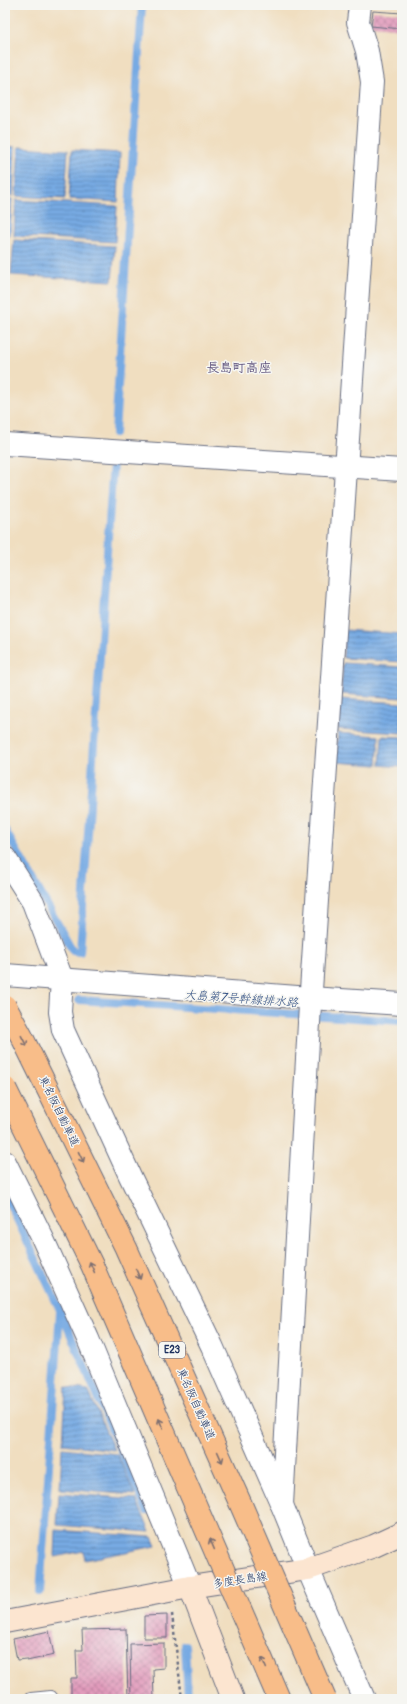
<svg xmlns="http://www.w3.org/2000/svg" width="407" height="1704" viewBox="0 0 407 1704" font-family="Pangolin,'Klee One',sans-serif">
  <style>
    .water { fill: url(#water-rules); stroke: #496ca0 }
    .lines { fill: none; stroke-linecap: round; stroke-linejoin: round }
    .stream { stroke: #77aae3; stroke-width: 8 }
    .building { fill: url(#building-cross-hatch) }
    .lane-casing { stroke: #666c80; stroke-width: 14 }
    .street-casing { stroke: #666c80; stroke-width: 24 }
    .secondary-casing { stroke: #666c80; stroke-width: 24 }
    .path { stroke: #666c80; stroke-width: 2.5; stroke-dasharray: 3 3; stroke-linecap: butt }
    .lane { stroke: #fff; stroke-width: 12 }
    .street { stroke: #fff; stroke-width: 22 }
    .secondary { stroke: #fce5d0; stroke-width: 22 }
    .highway-bridge-casing { stroke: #666c80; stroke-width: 24; stroke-linecap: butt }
    .highway-bridge { stroke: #f8bd89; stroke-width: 22 }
    .oneway { stroke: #7e6f71 }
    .labels { text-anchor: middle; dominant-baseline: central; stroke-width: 3; stroke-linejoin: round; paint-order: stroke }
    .shield { fill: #f6f6f2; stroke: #5d6b8a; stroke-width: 1 }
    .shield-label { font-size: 10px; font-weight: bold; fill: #1b2f5e }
    .street-label { font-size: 11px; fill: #1b2f5e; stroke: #f6f6f2 }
    .water-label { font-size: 12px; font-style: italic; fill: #375486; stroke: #f6f6f2 }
    .quarter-label { font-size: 13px; font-weight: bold; fill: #61557f; stroke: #f6f6f2 }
  </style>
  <defs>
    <pattern id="water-rules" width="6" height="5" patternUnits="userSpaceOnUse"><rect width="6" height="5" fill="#77aae3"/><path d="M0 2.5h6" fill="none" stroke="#618bbb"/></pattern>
    <pattern id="building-cross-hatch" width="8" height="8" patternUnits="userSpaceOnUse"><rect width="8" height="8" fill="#e29bbc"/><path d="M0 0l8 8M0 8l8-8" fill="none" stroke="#b67f9c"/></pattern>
  </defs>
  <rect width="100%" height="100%" fill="#f6f6f2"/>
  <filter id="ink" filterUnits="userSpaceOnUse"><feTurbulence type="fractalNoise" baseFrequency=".025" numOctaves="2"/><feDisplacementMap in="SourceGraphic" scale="8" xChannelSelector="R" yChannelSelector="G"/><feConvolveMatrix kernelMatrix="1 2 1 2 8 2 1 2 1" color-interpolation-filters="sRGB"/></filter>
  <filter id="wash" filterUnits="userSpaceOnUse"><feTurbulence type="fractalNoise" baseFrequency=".012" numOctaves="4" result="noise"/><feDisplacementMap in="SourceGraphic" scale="16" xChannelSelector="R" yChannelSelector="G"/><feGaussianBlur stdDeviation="0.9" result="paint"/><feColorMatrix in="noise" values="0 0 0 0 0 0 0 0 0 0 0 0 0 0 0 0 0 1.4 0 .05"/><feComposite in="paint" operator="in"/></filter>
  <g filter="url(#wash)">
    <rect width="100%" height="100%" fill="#f0dec0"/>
    <!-- water -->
    <g class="water">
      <path d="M5,146L15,147L13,196L5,195Z"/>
      <path d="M19,147L68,150L65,199L16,196Z"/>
      <path d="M72,150L120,153L118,202L69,199Z"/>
      <path d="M5,199H12L10,236H5Z"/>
      <path d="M16,200L117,206L115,242L14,236Z"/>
      <path d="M14,240L115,246L112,281L11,275Z"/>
      <path d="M345,630L402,634V662L343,658Z"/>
      <path d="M343,663L402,667V698L341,694Z"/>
      <path d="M341,699L402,703V733L338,729Z"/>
      <path d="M338,733L379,736L377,765L336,762Z"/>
      <path d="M382,736L402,737V767L380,765Z"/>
      <path d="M66,1387L88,1390L114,1450L63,1444Z"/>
      <path d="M62,1448L117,1454L135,1495L60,1489Z"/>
      <path d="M59,1493L136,1499L150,1532L57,1525Z"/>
      <path d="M56,1530L152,1537L156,1546L85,1560L83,1551L55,1557Z"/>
    </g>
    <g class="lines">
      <!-- stream -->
      <g class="stream">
        <path d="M115,433L142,5"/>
        <path d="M5,830L73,951L80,952L113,463"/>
        <path d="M79,1000L402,1021"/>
        <path d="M5,1194L60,1310L147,1511"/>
        <path d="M40,1592L60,1312"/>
        <path d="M185,1645L188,1699"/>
      </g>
    </g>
    <g id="blocks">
      <!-- building -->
      <g class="building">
        <path d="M373,11L402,13V29L371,26Z"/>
        <path d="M167,1615V1638H144V1616Z"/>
        <path d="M126,1629L128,1699H71V1678H77L76,1650H83L82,1630Z"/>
        <path d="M49,1631L54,1655L27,1661V1659L17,1660L13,1639Z"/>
        <path d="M164,1643V1668L153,1669L154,1699H131L130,1644Z"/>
      </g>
    </g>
  </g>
  <g filter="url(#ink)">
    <use href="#blocks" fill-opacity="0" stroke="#666c80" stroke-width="1"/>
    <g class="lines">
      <!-- lane casing -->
      <g class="lane-casing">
        <path id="lane" d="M31,1699L51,1697"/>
      </g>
      <!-- street casing -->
      <g class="street-casing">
        <g id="street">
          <path d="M5,444L402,470"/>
          <path d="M5,858L33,902L62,979L60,1012L63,1030L130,1176L212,1346L282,1505L308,1569L364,1699"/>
          <path d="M5,975L310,998L402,1004"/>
          <path d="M5,1162L42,1237L88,1339L190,1587"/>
          <path d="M282,1505L310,1005L372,82L367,51L358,22L360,5"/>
        </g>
      </g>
      <!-- secondary casing -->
      <g class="secondary-casing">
        <g id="secondary">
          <path d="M190,1587L233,1699"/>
          <path d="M5,1622L190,1587L308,1569L374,1546L402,1533"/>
        </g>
      </g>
      <!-- path -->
      <path class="path" d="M172,1614L182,1699"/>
      <!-- lane -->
      <use href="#lane" class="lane"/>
      <!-- street -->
      <use href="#street" class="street"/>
      <!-- secondary -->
      <use href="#secondary" class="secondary"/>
      <!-- highway-bridge casing -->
      <g class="highway-bridge-casing">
        <g id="highway-bridge">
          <path d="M5,1006L22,1037L126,1248L242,1507L325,1699"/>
          <path d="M5,1088L92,1265L279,1699"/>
        </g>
      </g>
      <!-- highway-bridge -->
      <use href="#highway-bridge" class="highway-bridge"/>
    </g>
    <!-- one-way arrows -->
    <defs><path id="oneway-shaft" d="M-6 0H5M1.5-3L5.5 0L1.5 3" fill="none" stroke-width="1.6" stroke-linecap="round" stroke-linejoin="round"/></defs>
    <g class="oneway">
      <use href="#oneway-shaft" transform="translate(24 1041) rotate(63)"/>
      <use href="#oneway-shaft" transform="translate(81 1157) rotate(64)"/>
      <use href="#oneway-shaft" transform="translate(92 1267) rotate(-114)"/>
      <use href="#oneway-shaft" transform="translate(138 1274) rotate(66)"/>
      <use href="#oneway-shaft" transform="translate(161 1424) rotate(-113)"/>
      <use href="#oneway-shaft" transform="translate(220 1457) rotate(66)"/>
      <use href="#oneway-shaft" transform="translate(212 1544) rotate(-113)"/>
      <use href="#oneway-shaft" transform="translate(264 1663) rotate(-113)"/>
    </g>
  </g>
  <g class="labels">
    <!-- shield labels -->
    <rect class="shield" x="159" y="1342" width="26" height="16" rx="3"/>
    <g class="shield-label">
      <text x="172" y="1350">E23</text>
    </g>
    <!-- street labels -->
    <g class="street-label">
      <text transform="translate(59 1111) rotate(64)">東名阪自動車道</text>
      <text transform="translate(196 1404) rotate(66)">東名阪自動車道</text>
      <text transform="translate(240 1580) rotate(-9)">多度長島線</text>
    </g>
    <!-- water labels -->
    <g class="water-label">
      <text transform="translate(241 999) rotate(4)">大島第7号幹線排水路</text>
    </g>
    <!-- quarter labels -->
    <g class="quarter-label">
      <text x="239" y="368">長島町高座</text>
    </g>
  </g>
  <!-- margin -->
  <rect width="407" height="1704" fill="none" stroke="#f6f6f2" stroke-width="20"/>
</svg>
